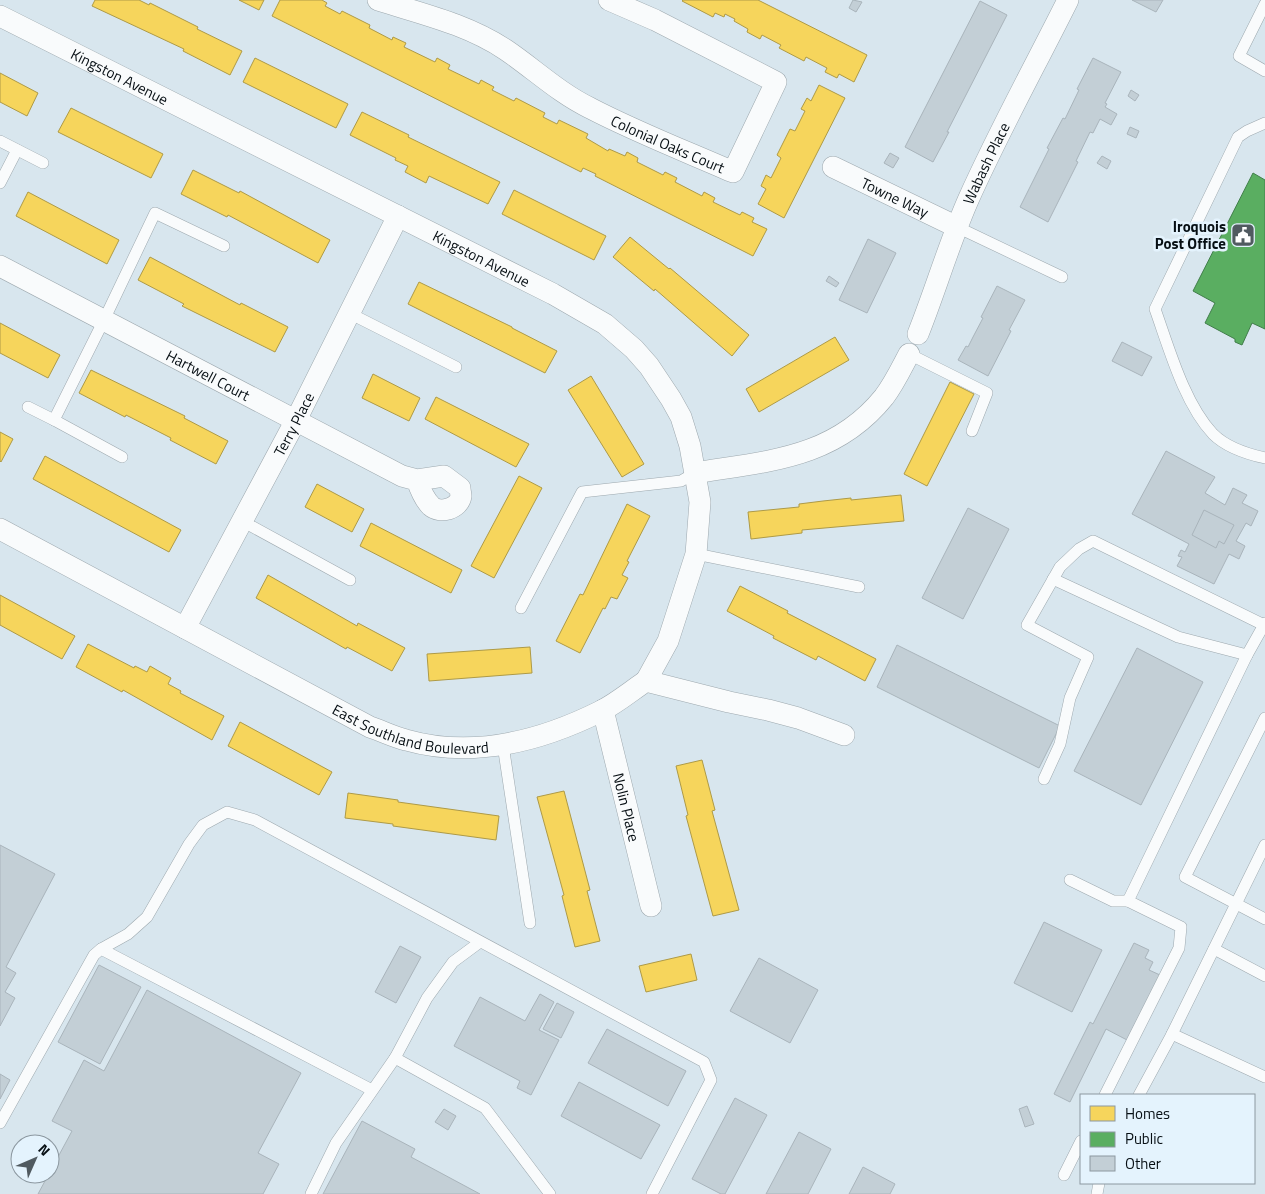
<svg xmlns="http://www.w3.org/2000/svg" width="1265" height="1194" viewBox="0 0 1265 1194" font-family="'Titillium Web',sans-serif">
  <style>
    .homes { fill: #f6d55c; stroke: #ae9a46 }
    .public { fill: #5aae61; stroke: #417e4a }
    .building { fill: #c3cfd6; stroke: #a9b4bb }
    .lines { fill: none; stroke-linecap: round; stroke-linejoin: round }
    .service-casing { stroke: #9da8ae; stroke-width: 12 }
    .minor-casing { stroke: #9da8ae; stroke-width: 22 }
    .service { stroke: #f9fbfc; stroke-width: 11 }
    .minor { stroke: #f9fbfc; stroke-width: 21 }
    .labels { text-anchor: middle; dominant-baseline: central; stroke-width: 5; stroke-linejoin: round; paint-order: stroke }
    .street-label { font-size: 15px; fill: #070f14; stroke: #e4f3fd }
    .poi-label { font-size: 15px; font-weight: bold; fill: #070f14; stroke: #e4f3fd; text-anchor: end }
  </style>
  <rect width="100%" height="100%" fill="#d8e6ee"/>
  <!-- homes -->
  <g class="homes">
    <path d="M95,0H139L149,5L150,3L198,27L197,29L242,51L230,75L183,51L184,49L92,6Z"/>
    <path d="M239,0H264L259,10Z"/>
    <path d="M280,0H322L327,3L325,6L340,14L342,11L370,25L369,28L392,40L393,37L406,43L404,47L435,62L437,58L450,65L448,69L479,84L481,80L494,87L492,90L514,101L516,98L545,113L543,117L557,124L559,120L588,134L586,138L608,151L609,149L625,156L627,152L638,158L637,162L663,175L665,172L677,178L675,182L702,196L704,192L715,198L713,202L740,215L742,212L754,218L752,222L767,229L753,256L595,176L596,174L583,168L581,172L272,16Z"/>
    <path d="M683,0H758L867,55L854,82L839,74L837,78L825,72L827,68L806,57L804,61L779,48L781,45L762,35L760,39L747,32L748,29L734,21L735,19L725,14L724,17L715,13L713,17L682,1Z"/>
    <path d="M255,58L348,104L336,128L243,82Z"/>
    <path d="M0,73L38,93L27,116L0,102Z"/>
    <path d="M819,85L845,98L784,218L758,204L766,189L761,186L766,175L771,178L781,158L777,155L790,129L795,131L805,111L801,109L807,98L811,101Z"/>
    <path d="M71,108L163,154L151,178L58,132Z"/>
    <path d="M362,112L409,135L408,137L500,182L488,204L429,176L426,183L405,172L408,166L395,160L396,158L350,135Z"/>
    <path d="M193,170L239,193L240,191L330,240L318,263L228,215L227,217L181,194Z"/>
    <path d="M514,190L606,236L594,260L502,214Z"/>
    <path d="M28,192L119,240L107,264L16,216Z"/>
    <path d="M630,237L669,269L670,268L749,335L732,356L655,289L654,291L613,257Z"/>
    <path d="M150,257L240,305L241,303L288,327L275,352L182,306L184,304L138,280Z"/>
    <path d="M419,282L512,327V328L557,351L545,373L408,304Z"/>
    <path d="M0,323L60,355L48,378L0,353Z"/>
    <path d="M835,337L849,360L759,412L746,389Z"/>
    <path d="M91,370L185,416L184,418L228,441L216,464L170,440L171,438L126,415L125,417L79,393Z"/>
    <path d="M373,374L420,398L409,421L362,398Z"/>
    <path d="M591,376L644,464L622,477L568,390Z"/>
    <path d="M950,382L974,394L927,486L904,474Z"/>
    <path d="M436,397L529,444L516,467L425,419Z"/>
    <path d="M0,432L13,439L1,462L0,461Z"/>
    <path d="M45,456L181,530L169,552L33,479Z"/>
    <path d="M519,476L542,488L494,578L471,566Z"/>
    <path d="M317,484L364,509L352,532L305,507Z"/>
    <path d="M901,495L904,521L802,530V533L751,539L748,512L799,507V504L823,501L851,498V500Z"/>
    <path d="M627,504L650,516L627,561L629,562L622,575L628,578L617,599L611,597L605,609L603,608L580,653L556,641L580,594L583,595Z"/>
    <path d="M371,523L462,570L451,593L360,546Z"/>
    <path d="M268,575L357,626L358,623L405,648L392,671L347,647L346,649L256,598Z"/>
    <path d="M740,586L788,611L787,613L876,659L865,681L818,656L816,660L773,638L774,636L727,611Z"/>
    <path d="M0,595L75,636L62,659L0,625Z"/>
    <path d="M88,644L134,668L135,666L147,672L150,666L162,673L171,678L168,684L181,691L180,693L224,716L212,740L123,690L122,692L76,667Z"/>
    <path d="M530,647L532,673L429,681L427,654Z"/>
    <path d="M240,722L332,772L319,795L228,746Z"/>
    <path d="M702,760L715,810L712,811L739,910L713,916L686,816L688,815L676,766Z"/>
    <path d="M564,791L590,890L587,891L600,941L575,947L562,896L564,895L537,797Z"/>
    <path d="M348,793L398,800V802L499,816L496,840L393,826V824L345,818Z"/>
    <path d="M691,954L697,980L646,992L639,966Z"/>
  </g>
  <!-- public -->
  <path class="public" d="M1253,173L1265,180V329L1252,323L1242,345L1235,342V339L1205,323L1215,303L1193,291Z"/>
  <!-- building -->
  <g class="building">
    <path d="M853,0L862,2L856,12L849,8Z"/>
    <path d="M1132,0H1163L1156,12Z"/>
    <path d="M980,1L1007,15L947,132H949L933,162L905,147Z"/>
    <path d="M1093,58L1121,72L1105,103L1107,104L1105,107L1117,114L1111,125L1100,119L1093,133L1090,132L1076,161L1078,162L1048,222L1020,207L1049,149L1047,148L1063,118L1065,119L1079,90L1077,89Z"/>
    <path d="M1131,90L1139,95L1135,101L1128,96Z"/>
    <path d="M1130,127L1139,131L1136,138L1127,134Z"/>
    <path d="M890,153L899,158L893,168L884,163Z"/>
    <path d="M1102,156L1111,161L1107,169L1097,163Z"/>
    <path d="M868,239L896,253L867,313L839,300Z"/>
    <path d="M829,276L839,283L836,287L826,281Z"/>
    <path d="M997,286L1025,300L1009,330L1011,331L988,376L958,360L966,346L968,347L973,337L983,318L981,317Z"/>
    <path d="M1122,342L1152,357L1142,376L1112,361Z"/>
    <path d="M1166,451L1215,477L1205,493L1225,505L1233,488L1247,495L1242,503L1258,511L1251,526L1246,523L1236,541L1245,546L1239,559L1229,554L1214,584L1177,566L1182,557L1178,556L1181,550L1185,552L1189,544L1132,514Z"/>
    <path d="M968,508L1009,529L963,619L922,598Z"/>
    <path d="M1204,510L1234,525L1224,544L1219,541L1216,548L1192,535Z"/>
    <path d="M897,645L1060,726L1039,768L877,687Z"/>
    <path d="M1137,648L1203,682L1141,805L1074,771Z"/>
    <path d="M0,845L55,874L6,967L16,973L5,992L15,998L0,1026Z"/>
    <path d="M1044,922L1102,950L1072,1012L1014,983Z"/>
    <path d="M1134,943L1149,950L1145,958L1153,962L1149,970L1160,975L1127,1040L1106,1029L1070,1102L1054,1094L1090,1022L1093,1024Z"/>
    <path d="M400,946L421,957L396,1003L375,992Z"/>
    <path d="M759,958L818,990L790,1043L730,1011Z"/>
    <path d="M99,965L141,987L100,1064L58,1042Z"/>
    <path d="M147,990L301,1073L258,1153L279,1164L263,1194H38L72,1131L52,1121L84,1060L104,1071Z"/>
    <path d="M540,994L554,1002L539,1030L559,1040L531,1095L517,1088L520,1081L454,1046L480,997L525,1021Z"/>
    <path d="M557,1003L574,1012L561,1038L543,1029Z"/>
    <path d="M607,1029L686,1071L668,1106L588,1063Z"/>
    <path d="M0,1074L10,1080L0,1099Z"/>
    <path d="M579,1082L660,1125L641,1159L561,1116Z"/>
    <path d="M735,1098L767,1115L725,1194H721L692,1179Z"/>
    <path d="M1027,1106L1034,1124L1025,1127L1019,1109Z"/>
    <path d="M444,1109L456,1116L448,1130L435,1122Z"/>
    <path d="M362,1121L415,1149L411,1157L480,1194H323Z"/>
    <path d="M799,1132L831,1149L808,1194H766Z"/>
    <path d="M863,1167L895,1184L890,1194H849Z"/>
  </g>
  <g class="lines">
    <!-- service casing -->
    <g class="service-casing">
      <g id="service">
        <path d="M1265,4L1239,56L1265,71"/>
        <path d="M1265,123L1247,131L1238,137L1155,309C1169,348 1184,403 1213,434C1227,448 1247,454 1265,458"/>
        <path d="M0,141L43,163"/>
        <path d="M0,183L17,150"/>
        <path d="M957,227L1062,277"/>
        <path d="M349,313L456,367"/>
        <path d="M909,354L987,393L972,431"/>
        <path d="M28,407L54,420"/>
        <path d="M122,457L54,420L104,320L155,213L224,246"/>
        <path d="M242,521L350,580"/>
        <path d="M696,554L859,587"/>
        <path d="M1053,579L1178,637L1247,655"/>
        <path d="M521,608L582,492L681,481L695,473"/>
        <path d="M1265,718L1185,877L1265,919"/>
        <path d="M503,745L530,923"/>
        <path d="M1044,779L1060,744L1070,698L1088,657L1027,625L1060,567L1079,549L1093,541L1264,625"/>
        <path d="M1070,880L1113,901H1128"/>
        <path d="M101,949L128,934L147,917L189,844L203,825L227,812L255,820L704,1062L711,1080L652,1194"/>
        <path d="M1214,949L1265,976"/>
        <path d="M1172,1034L1265,1077"/>
        <path d="M395,1058L427,998L453,962L480,942"/>
        <path d="M1105,1095L1179,948L1181,927L1128,901L1247,655L1265,623"/>
        <path d="M1139,1095L1172,1034L1265,845"/>
        <path d="M0,1123L94,955L101,949L372,1090"/>
        <path d="M1064,1175L1081,1141"/>
        <path d="M311,1194L336,1143L395,1058L485,1108L550,1194"/>
        <path d="M1097,1194L1099,1183"/>
      </g>
    </g>
    <!-- minor casing -->
    <g class="minor-casing">
      <g id="minor">
        <path id="s1" d="M378,0C422,14 467,24 506,50C534,69 559,93 590,108C636,132 685,151 733,172L776,82L655,20L609,0"/>
        <path id="s2" d="M0,16L553,294L605,324L634,349L649,366L671,399L681,417L690,446L700,502L696,554L668,641L646,681"/>
        <path id="s3" d="M833,167L957,227"/>
        <path id="s4" d="M0,266L402,476L417,480L444,476L460,488C460,491 461,494 461,496C459,509 440,514 431,506C424,499 420,489 417,480"/>
        <path id="s5" d="M918,334C936,289 949,243 969,198C999,131 1035,66 1068,0"/>
        <path d="M695,473C767,461 834,459 884,397C894,384 901,369 909,354"/>
        <path id="s6" d="M0,529L370,727C382,731 394,737 406,740C473,759 541,741 601,711C617,703 631,691 646,681L729,702L768,710L798,718L844,735"/>
        <path id="s7" d="M185,628L296,420L398,216"/>
        <path id="s8" d="M603,710L651,906"/>
      </g>
    </g>
    <!-- service -->
    <use href="#service" class="service"/>
    <!-- minor -->
    <use href="#minor" class="minor"/>
  </g>
  <!-- icons -->
  <defs>
    <g id="civic-square" transform="scale(1.25)"><rect x="-9" y="-9" width="18" height="18" rx="4" fill="#505a60" stroke="#e4f3fd"/><path d="M-.6-6.5H3V-4.5H.6V-3L4-1V1h2V6H-6V1h2V-1L-.6-3ZM-1.2 2.5V6h2.4V2.5Z" fill="#fff"/></g>
  </defs>
  <g fill-rule="evenodd">
    <use href="#civic-square" x="1243" y="235"/>
  </g>
  <g class="labels">
    <!-- street labels -->
    <g class="street-label">
      <text stroke="none"><textPath href="#s2" startOffset="134">Kingston Avenue</textPath></text>
      <text stroke="none"><textPath href="#s1" startOffset="326">Colonial Oaks Court</textPath></text>
      <text stroke="none"><textPath href="#s5" startOffset="184">Wabash Place</textPath></text>
      <text stroke="none"><textPath href="#s3" startOffset="69">Towne Way</textPath></text>
      <text stroke="none"><textPath href="#s2" startOffset="539">Kingston Avenue</textPath></text>
      <text stroke="none"><textPath href="#s4" startOffset="235">Hartwell Court</textPath></text>
      <text stroke="none"><textPath href="#s7" startOffset="231">Terry Place</textPath></text>
      <text stroke="none"><textPath href="#s6" startOffset="460">East Southland Boulevard</textPath></text>
      <text stroke="none"><textPath href="#s8" startOffset="100">Nolin Place</textPath></text>
    </g>
    <!-- poi labels -->
    <g class="poi-label">
      <text x="1226" y="226">Iroquois<tspan x="1226" dy="17">Post Office</tspan></text>
    </g>
  </g>
  <!-- legend -->
  <rect x="1080" y="1094" width="175" height="90" fill="#e4f3fd" stroke="#8c98a0"/>
  <rect x="1090" y="1106" width="25" height="15" fill="#f6d55c" stroke="#8c98a0"/>
  <text x="1125" y="1119" font-size="15" fill="#070f14">Homes</text>
  <rect x="1090" y="1132" width="25" height="15" fill="#5aae61" stroke="#8c98a0"/>
  <text x="1125" y="1144" font-size="15" fill="#070f14">Public</text>
  <rect x="1090" y="1156" width="25" height="15" fill="#c3cfd6" stroke="#8c98a0"/>
  <text x="1125" y="1169" font-size="15" fill="#070f14">Other</text>
  <!-- north arrow -->
  <g transform="translate(35 1159) rotate(45)"><circle r="24" fill="#e4f3fd" stroke="#8c98a0"/>
  <path d="M0-4L9 19L0 12L-9 19Z" fill="#505a60"/>
  <text y="-8" font-size="14" font-weight="bold" text-anchor="middle" fill="#070f14">N</text>
  </g>
</svg>
